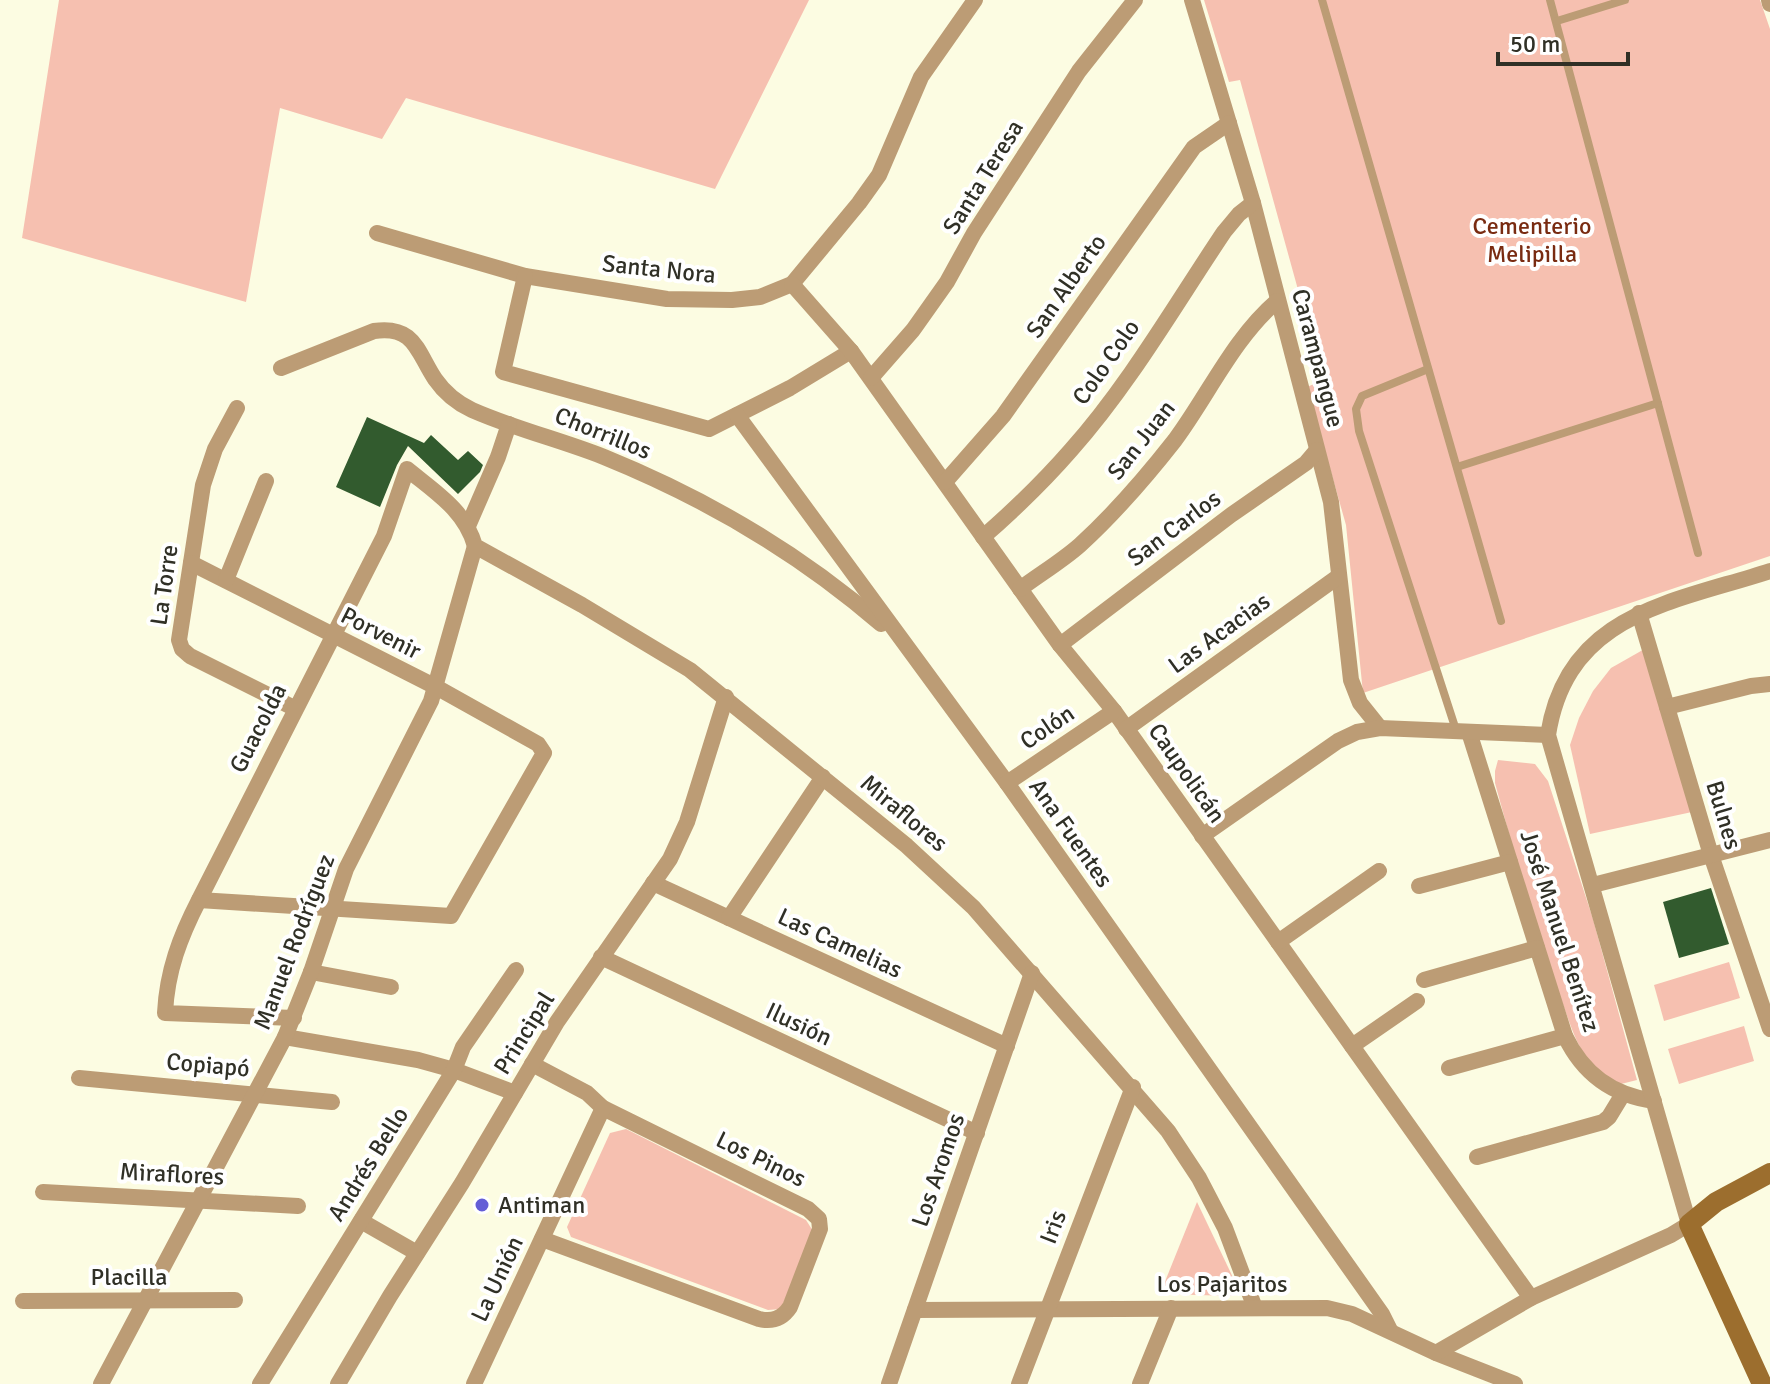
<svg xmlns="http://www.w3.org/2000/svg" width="1770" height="1384" viewBox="0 0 1770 1384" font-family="Signika,sans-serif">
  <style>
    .green { fill: #f6c0b0 }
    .building { fill: #325b2e }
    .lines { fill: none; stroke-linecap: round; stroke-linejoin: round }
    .lane { stroke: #bc9c75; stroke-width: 8 }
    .street { stroke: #bc9c75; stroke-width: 16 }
    .secondary { stroke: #9c6e2e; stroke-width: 20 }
    .poi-dot { fill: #635dd6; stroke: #fff; stroke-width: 3 }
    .labels { text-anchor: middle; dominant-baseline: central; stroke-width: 8; stroke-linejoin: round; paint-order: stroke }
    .street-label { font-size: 24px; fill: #303026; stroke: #fff }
    .park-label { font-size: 24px; fill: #792b11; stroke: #fff }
    .poi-label { font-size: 24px; fill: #303026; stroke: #fff; text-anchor: start }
  </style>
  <rect width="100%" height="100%" fill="#fcfce2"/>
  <!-- green -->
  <g class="green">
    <path d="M59,0H809L715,189L406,98L382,139L280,108L246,302L22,238Z"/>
    <path d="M1204,0H1760L1770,29V556L1363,693L1346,525L1307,387L1323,380L1240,80L1229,82Z"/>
    <path d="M1648,647L1692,812L1590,834L1570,745L1579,718L1593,691L1611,668Z"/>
    <path d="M1498,760L1535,764L1548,781L1593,919L1637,1080L1621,1084C1610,1079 1599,1073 1591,1063C1576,1046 1570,1023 1562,1002C1535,930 1515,856 1495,783V771Z"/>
    <path d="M1729,962L1740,998L1664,1021L1654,985Z"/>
    <path d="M1744,1026L1754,1061L1679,1084L1668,1049Z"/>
    <path d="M626,1129L806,1220L813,1231L781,1309L768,1310L571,1237L567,1227L610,1133Z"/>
    <path d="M1197,1202L1238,1288L1234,1296L1160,1294Z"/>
  </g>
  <!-- building -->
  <g class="building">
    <path d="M367,417L424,443L431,435L458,460L468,451L483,465L480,472L458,494L408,446L397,465L380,507L336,487Z"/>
    <path d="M1711,888L1729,944L1679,958L1663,902Z"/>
  </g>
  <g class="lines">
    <!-- lane -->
    <g class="lane">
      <path d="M1322,0L1501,621"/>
      <path d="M1550,0L1698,553"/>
      <path d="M1557,21L1625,0"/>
      <path d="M1428,369L1362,396L1356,409L1359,431L1456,730"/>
      <path d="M1457,467L1658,403"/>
    </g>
    <!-- street -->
    <g class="street">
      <path d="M1192,0L1253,203L1331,502L1351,680L1360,703L1380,728"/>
      <path d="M1769,0L1770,4"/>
      <path d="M377,233L525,276L667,299L732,300L760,297L792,284L859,203L879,175L921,77L975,0"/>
      <path d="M525,276L503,372L709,429L790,388L851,351"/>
      <path d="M792,284L851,351L1060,645L1114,711L1531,1298"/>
      <path d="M281,368L374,331C415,325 417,352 435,379C444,392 457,403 472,410C515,429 561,440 604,457C705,498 799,553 881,624"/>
      <path d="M871,378L913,330L947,282L974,233L1079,71L1135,0"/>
      <path d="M237,408L215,449L203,485L179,640L182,649L190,656L294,708"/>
      <path d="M737,415L1007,783L1382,1314L1390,1330"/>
      <path d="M945,482L1003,416L1194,147L1229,123"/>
      <path d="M468,526L498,457L509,424"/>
      <path d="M983,537C1014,510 1044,481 1071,450C1129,385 1175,305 1224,232L1239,214L1253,203"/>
      <path d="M191,563L436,687L538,744L544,753L451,916L199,900"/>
      <path d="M226,580L266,481"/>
      <path d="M1020,589C1040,574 1062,561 1080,545C1115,513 1146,477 1175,440C1209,394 1233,339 1277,301"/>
      <path d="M1639,613L1711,855L1770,1029"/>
      <path d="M1060,645L1231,515L1306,463L1317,450"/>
      <path d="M1667,707L1751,686L1770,684"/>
      <path d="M1126,729L1339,576"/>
      <path d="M1469,732L1565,1036C1583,1074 1612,1095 1654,1101"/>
      <path d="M1007,783L1114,711"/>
      <path d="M1202,836L1338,741L1357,732L1380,728L1548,735"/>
      <path d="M653,883L1007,1046"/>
      <path d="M1593,885L1770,840"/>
      <path d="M1419,886L1510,862"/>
      <path d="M729,918L823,777"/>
      <path d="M1278,942L1379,871"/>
      <path d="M601,957L977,1133"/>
      <path d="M311,972L391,987"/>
      <path d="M1424,980L1537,948"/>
      <path d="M294,1018L165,1013C167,971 180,937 199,900L384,536L407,469C435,492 465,510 475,546L582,605L690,670L907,846L973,907L1168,1131L1199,1178L1225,1228L1255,1308"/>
      <path d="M285,1037L418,1060L454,1070L515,1093"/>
      <path d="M1352,1046L1417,1001"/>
      <path d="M532,1064L587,1093L603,1108L808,1209L819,1219L820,1229L790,1307C782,1319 772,1322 759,1319L542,1239"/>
      <path d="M1449,1068L1565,1036"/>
      <path d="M79,1078L332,1102"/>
      <path d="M1477,1157L1603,1122L1609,1117L1623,1094"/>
      <path d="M43,1192L298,1206"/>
      <path d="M361,1221L417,1253"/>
      <path d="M23,1301L235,1300"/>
      <path d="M915,1310L1327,1308L1352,1314L1436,1353L1515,1384"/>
      <path d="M1436,1353L1531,1298L1671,1235L1689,1224L1548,735C1567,613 1672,603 1770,571"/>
      <path d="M101,1384L285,1037L311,972L346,869L431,701L475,546"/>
      <path d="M260,1384L454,1070L463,1047L516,970"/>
      <path d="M338,1384L390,1296L462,1183L557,1022L670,859L687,822L726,697"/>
      <path d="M474,1384L603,1108"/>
      <path d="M889,1384L1032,973"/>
      <path d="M1019,1384L1133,1087"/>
      <path d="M1140,1384L1171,1308"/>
    </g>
    <!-- secondary -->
    <path class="secondary" d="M1762,1384L1689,1224L1716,1202L1770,1173"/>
  </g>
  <!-- markers -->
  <circle class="poi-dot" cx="482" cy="1205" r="8"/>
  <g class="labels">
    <!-- street labels -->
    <g class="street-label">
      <text transform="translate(983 177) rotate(-58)">Santa Teresa</text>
      <text transform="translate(659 269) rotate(6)">Santa Nora</text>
      <text transform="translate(1066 286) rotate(-55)">San Alberto</text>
      <text transform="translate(1318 358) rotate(75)">Carampangue</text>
      <text transform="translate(1106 362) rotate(-55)">Colo Colo</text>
      <text transform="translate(603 433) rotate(22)">Chorrillos</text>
      <text transform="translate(1141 440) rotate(-52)">San Juan</text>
      <text transform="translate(1174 528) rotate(-37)">San Carlos</text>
      <text transform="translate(164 585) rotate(-82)">La Torre</text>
      <text transform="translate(381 633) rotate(27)">Porvenir</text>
      <text transform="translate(1219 633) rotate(-36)">Las Acacias</text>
      <text transform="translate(1047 727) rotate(-34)">Colón</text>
      <text transform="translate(258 728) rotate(-63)">Guacolda</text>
      <text transform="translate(1187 773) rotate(55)">Caupolicán</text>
      <text transform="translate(904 813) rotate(40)">Miraflores</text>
      <text transform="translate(1724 815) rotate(73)">Bulnes</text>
      <text transform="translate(1071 833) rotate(55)">Ana Fuentes</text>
      <text transform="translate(1560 931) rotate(72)">José Manuel Benítez</text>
      <text transform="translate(294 942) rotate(-69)">Manuel Rodríguez</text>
      <text transform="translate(840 943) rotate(25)">Las Camelias</text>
      <text transform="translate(799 1024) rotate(25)">Ilusión</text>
      <text transform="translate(524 1033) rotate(-58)">Principal</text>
      <text transform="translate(208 1065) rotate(5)">Copiapó</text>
      <text transform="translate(761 1159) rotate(26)">Los Pinos</text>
      <text transform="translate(368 1164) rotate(-58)">Andrés Bello</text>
      <text transform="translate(938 1170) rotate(-71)">Los Aromos</text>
      <text transform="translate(172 1174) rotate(3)">Miraflores</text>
      <text transform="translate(1053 1227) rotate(-69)">Iris</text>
      <text x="129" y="1277">Placilla</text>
      <text transform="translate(497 1279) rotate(-65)">La Unión</text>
      <text x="1222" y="1284">Los Pajaritos</text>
    </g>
    <!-- park labels -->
    <g class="park-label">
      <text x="1532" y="226">Cementerio<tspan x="1532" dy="28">Melipilla</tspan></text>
    </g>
    <!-- poi labels -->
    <g class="poi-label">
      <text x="498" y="1205">Antiman</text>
    </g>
  </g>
  <!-- scale -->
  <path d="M1498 52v12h130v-12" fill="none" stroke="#303026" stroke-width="4"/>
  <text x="1510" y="52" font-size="24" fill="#303026" stroke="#ffffff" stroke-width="6" paint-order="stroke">50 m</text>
</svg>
